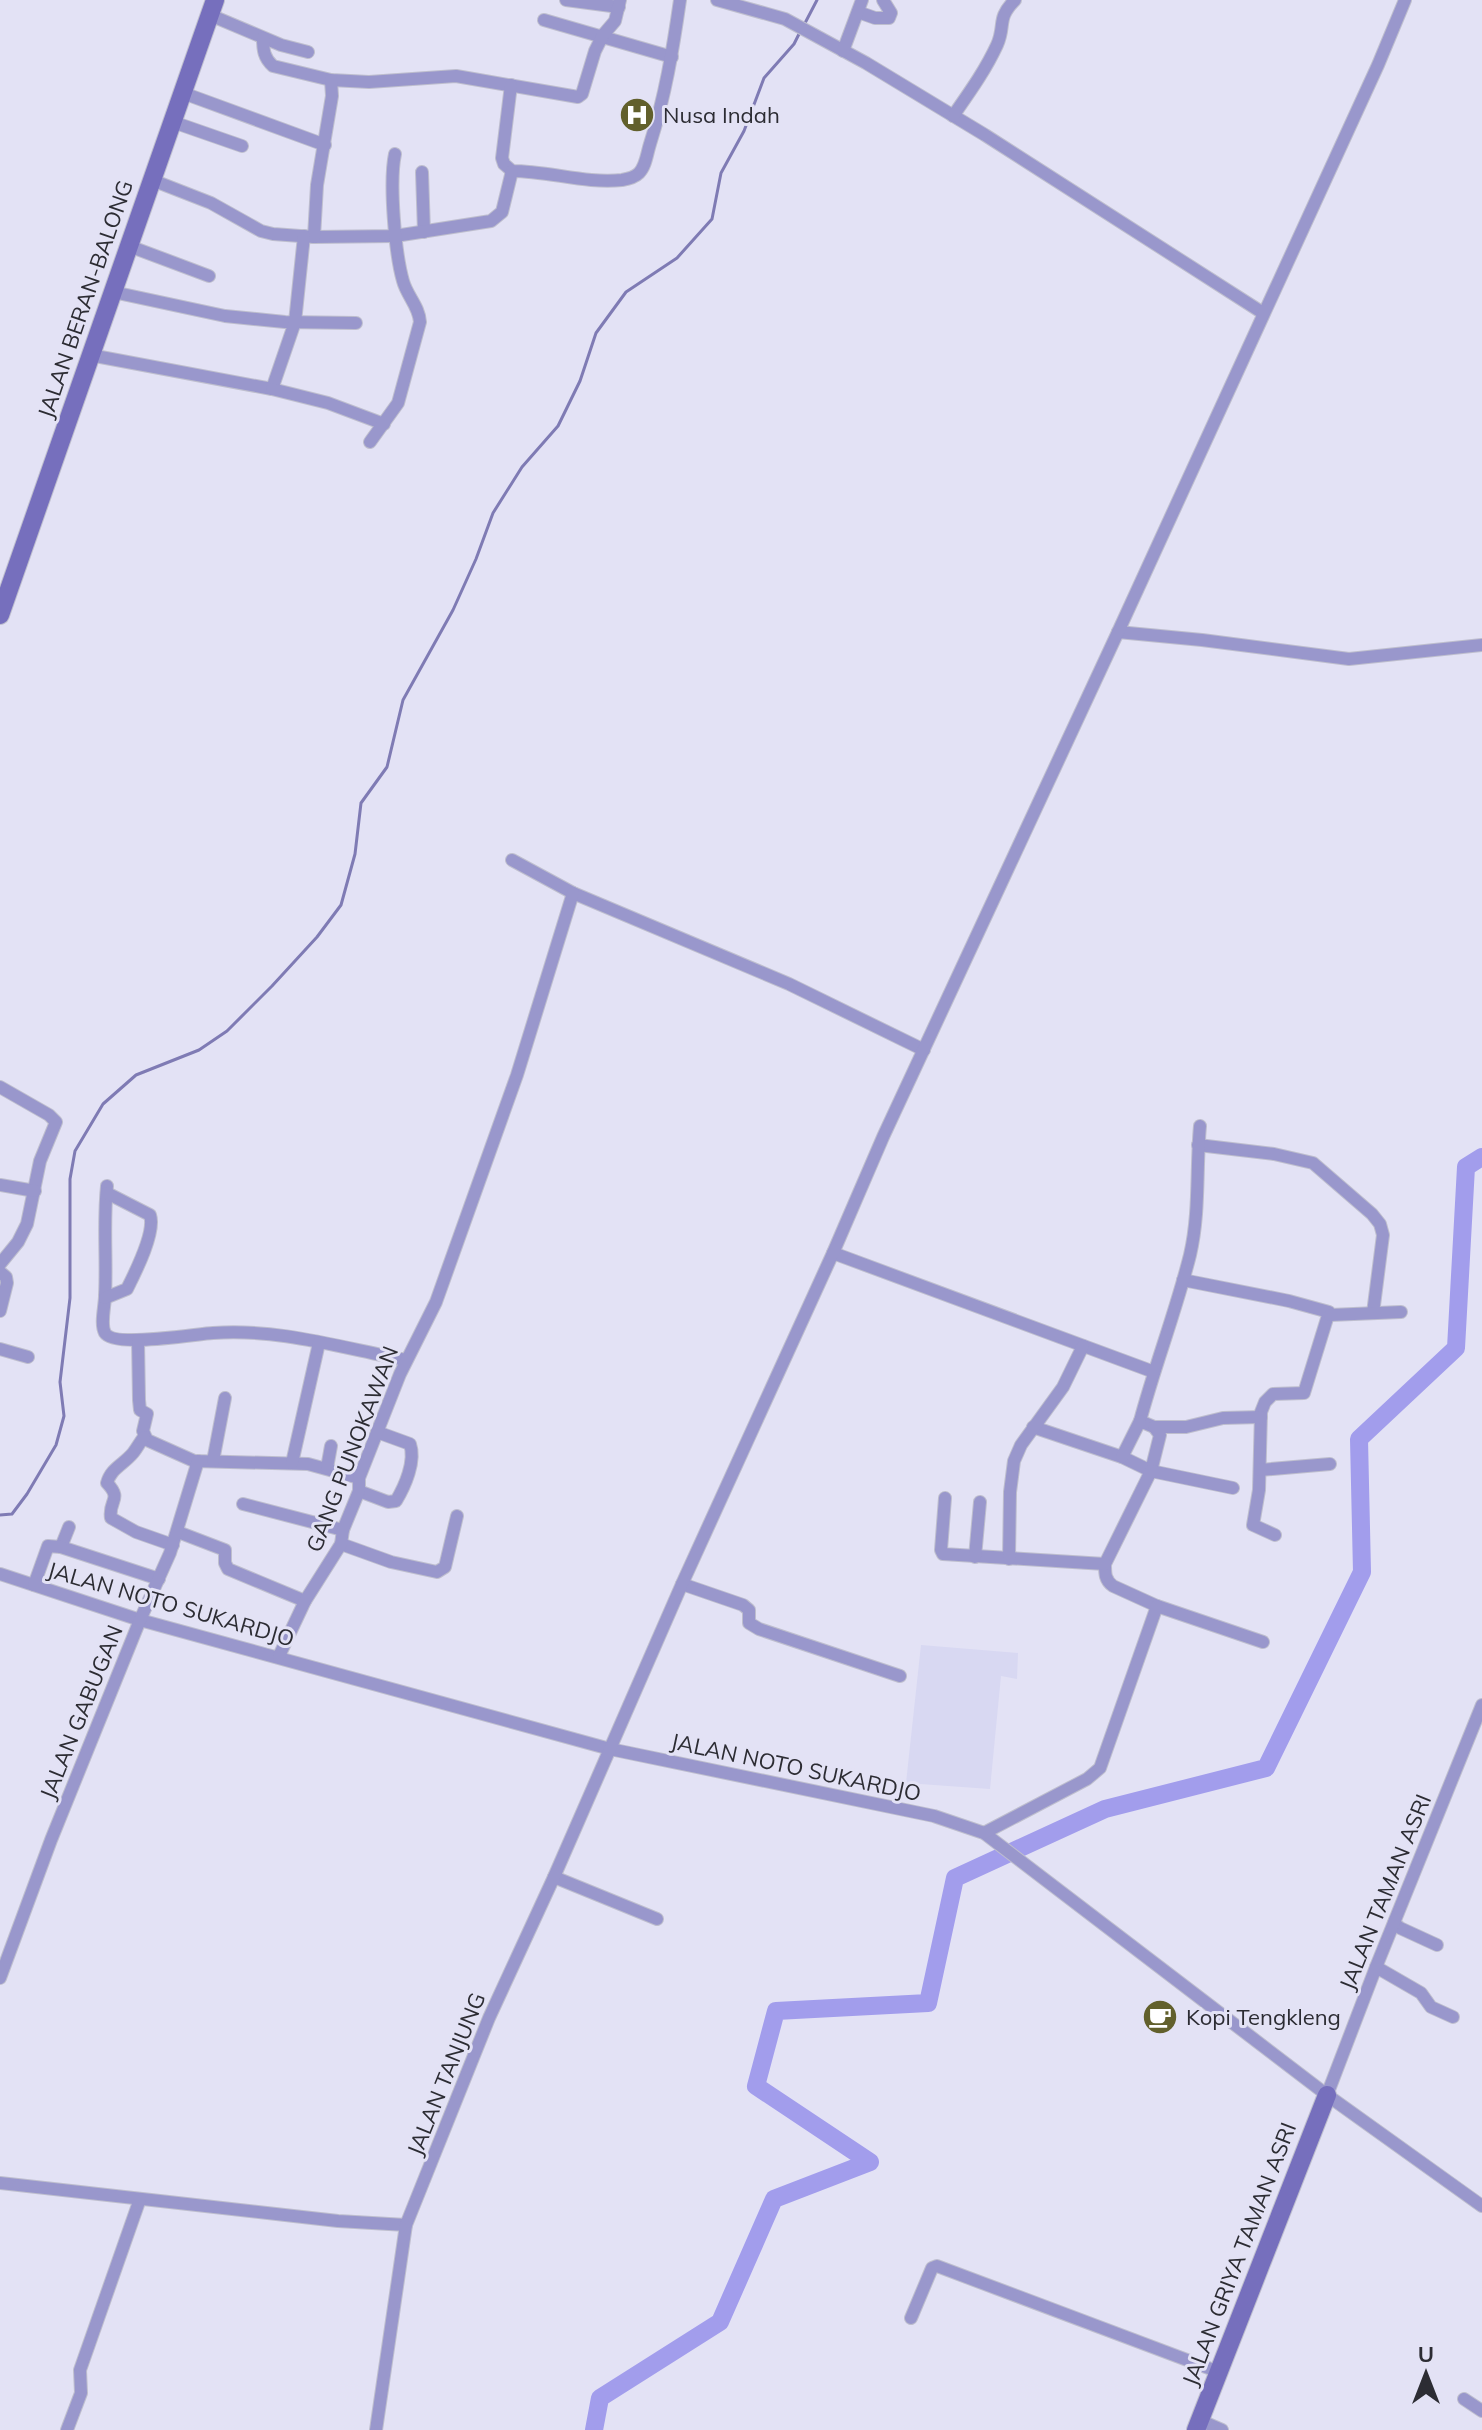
<svg xmlns="http://www.w3.org/2000/svg" width="1482" height="2430" viewBox="0 0 1482 2430" font-family="Mulish,sans-serif">
  <style>
    .built { fill: #d8d8f2 }
    .lines { fill: none; stroke-linecap: round; stroke-linejoin: round }
    .stream { stroke: #7f7bb4; stroke-width: 3 }
    .river { stroke: #a29dec; stroke-width: 18 }
    .street-casing { stroke: #bebece; stroke-width: 14 }
    .secondary-casing { stroke: #bebece; stroke-width: 20 }
    .street { stroke: #9997cc; stroke-width: 12 }
    .secondary { stroke: #766fbd; stroke-width: 18 }
    .labels { text-anchor: middle; dominant-baseline: central; stroke-width: 6; stroke-linejoin: round; paint-order: stroke }
    .poi-label { font-size: 22px; fill: #2c2c33; stroke: #e3e2f5; text-anchor: start }
    .street-label { font-size: 22px; fill: #2c2c33; stroke: #e3e2f5 }
  </style>
  <rect width="100%" height="100%" fill="#e3e2f5"/>
  <!-- built -->
  <path class="built" d="M921,1645L1018,1653L1017,1679L1001,1676L990,1789L906,1783Z"/>
  <g class="lines">
    <!-- stream -->
    <g class="stream">
      <path d="M804,25L817,0"/>
      <path d="M0,1515L12,1514L27,1494L56,1445L64,1416L60,1382L70,1298V1179L75,1151L103,1104L136,1075L199,1050L227,1031L272,986L317,937L341,905L355,854L361,803L387,767L403,700L453,610L476,559L493,513L522,467L558,426L580,381L596,333L626,292L677,258L712,219L721,173L744,131L764,78L794,44L800,32"/>
    </g>
    <!-- river -->
    <path class="river" d="M594,2430L600,2398L720,2322L774,2199L870,2162L756,2086L776,2011L928,2003L955,1878L1105,1809L1266,1768L1362,1572L1359,1439L1456,1348L1466,1167L1482,1157"/>
    <!-- street casing -->
    <g class="street-casing">
      <g id="street">
        <path d="M566,0L619,7"/>
        <path d="M717,0L785,19L866,63L985,135L1263,313"/>
        <path d="M858,12L875,18H889L891,13L883,0"/>
        <path d="M210,15L281,45L308,52"/>
        <path d="M544,20L672,57"/>
        <path d="M263,38C263,50 264,58 273,66L331,80L369,82L456,76L578,97L582,94L595,51L603,35L615,21L620,0"/>
        <path d="M843,51L862,0"/>
        <path d="M511,85L502,158L504,164L512,171C549,171 586,184 622,180C628,179 635,177 639,173C646,166 647,153 650,144C665,97 673,49 680,0"/>
        <path d="M183,93L325,145"/>
        <path d="M953,116C969,93 985,71 997,45C1006,25 996,19 1015,0"/>
        <path d="M173,122L242,146"/>
        <path d="M422,172L424,232"/>
        <path d="M152,180L211,203L261,231L273,234L314,237L395,236L491,221L502,212L512,171"/>
        <path d="M314,237L317,185L332,96L331,80"/>
        <path d="M129,246L209,276"/>
        <path d="M113,292L225,316L285,322L356,323"/>
        <path d="M90,355L272,389L295,322L304,236"/>
        <path d="M272,389L328,403L384,424"/>
        <path d="M370,442L398,403L420,322C419,306 407,296 403,281C395,253 389,182 395,154"/>
        <path d="M1118,632L1202,640L1349,659L1482,645"/>
        <path d="M512,860L573,893L789,984L924,1050"/>
        <path d="M0,1087L49,1115L56,1122L40,1161L27,1224L18,1242L0,1264"/>
        <path d="M1198,1145L1274,1154L1313,1163L1372,1214L1380,1224L1383,1235L1373,1313"/>
        <path d="M0,1185L35,1191"/>
        <path d="M107,1186C103,1223 107,1260 105,1296C105,1306 100,1324 105,1333C114,1348 195,1334 213,1333C278,1328 342,1348 406,1360"/>
        <path d="M833,1253L1154,1372"/>
        <path d="M0,1272L6,1277L7,1283L0,1311"/>
        <path d="M1183,1280L1289,1301L1329,1312L1304,1393L1273,1394L1265,1402L1261,1412L1259,1490L1253,1525L1275,1535"/>
        <path d="M105,1298L127,1289C135,1273 156,1232 150,1215L107,1193"/>
        <path d="M1330,1315L1401,1312"/>
        <path d="M138,1340L139,1400L140,1410L147,1414L143,1431L147,1440L194,1461L308,1464L359,1478"/>
        <path d="M0,1349L28,1357"/>
        <path d="M1033,1427L1122,1457L1151,1471L1160,1435L1154,1427L1140,1421C1155,1365 1176,1311 1190,1255C1200,1212 1196,1169 1200,1126"/>
        <path d="M1154,1427H1186L1223,1418L1261,1417"/>
        <path d="M144,1437C140,1442 137,1448 133,1453C123,1465 111,1468 107,1483C123,1500 108,1500 111,1518L136,1532L173,1545"/>
        <path d="M1122,1457L1140,1421"/>
        <path d="M213,1461L225,1398"/>
        <path d="M292,1463L319,1343"/>
        <path d="M327,1468L331,1446"/>
        <path d="M1260,1470L1330,1464"/>
        <path d="M1233,1488L1151,1471L1105,1564C1105,1574 1105,1580 1113,1586L1157,1606L1263,1642"/>
        <path d="M359,1491L388,1502L396,1501C405,1486 416,1461 410,1444L377,1432"/>
        <path d="M945,1498L941,1550L943,1554L1105,1564"/>
        <path d="M243,1504L343,1530"/>
        <path d="M69,1527L61,1547L159,1579"/>
        <path d="M178,1532L225,1550V1563L228,1569L305,1601"/>
        <path d="M341,1544L391,1562L437,1572L445,1567L457,1516"/>
        <path d="M975,1557L980,1502"/>
        <path d="M1009,1559L1010,1492L1014,1461L1021,1445L1063,1387L1083,1346"/>
        <path d="M0,1574L140,1620L610,1749L934,1816L984,1833L1327,2095L1482,2206"/>
        <path d="M682,1584L743,1605L749,1610V1623L759,1629L900,1676"/>
        <path d="M34,1585L48,1546L61,1547"/>
        <path d="M279,1656L305,1601L341,1544L343,1530L359,1491V1478L400,1374L436,1302L517,1075L573,893"/>
        <path d="M984,1833L1087,1779L1100,1768L1157,1606"/>
        <path d="M554,1877L657,1919"/>
        <path d="M1394,1923L1400,1928L1437,1945"/>
        <path d="M1376,1967L1421,1993L1431,2007L1453,2017"/>
        <path d="M0,1978L51,1840L140,1620L170,1553L198,1461"/>
        <path d="M1327,2095L1376,1967L1482,1705"/>
        <path d="M0,2183L338,2221L406,2225"/>
        <path d="M911,2318L932,2268L937,2266L1219,2372"/>
        <path d="M1464,2399L1482,2411"/>
        <path d="M1199,2420L1222,2430"/>
        <path d="M67,2430L81,2393L80,2370L140,2199"/>
        <path d="M376,2430L406,2225L489,2018L554,1877L682,1584L833,1253L883,1137L1118,632L1378,65L1405,0"/>
      </g>
    </g>
    <!-- secondary casing -->
    <g class="secondary-casing">
      <g id="secondary">
        <path d="M0,615L215,0"/>
        <path d="M1196,2430L1327,2095"/>
      </g>
    </g>
    <!-- street -->
    <use href="#street" class="street"/>
    <!-- secondary -->
    <use href="#secondary" class="secondary"/>
  </g>
  <!-- icons -->
  <defs>
    <g id="hospital-disc" transform="scale(1.8)"><circle r="9.5" fill="#62602c" stroke="#e3e2f5"/><path d="M-5-5h3v3.5h4V-5h3V5h-3V1.5h-4V5h-3Z" fill="#fff"/></g>
    <g id="cafe-disc" transform="scale(1.8)"><circle r="9.5" fill="#62602c" stroke="#e3e2f5"/><path d="M-5.5-4.5H6V0H3Q3 3.5 0 3.5H-2.5Q-5.5 3.5-5.5 0ZM3-3.2v2h1.7v-2ZM-6 4.5H4V6H-6Z" fill="#fff"/></g>
  </defs>
  <g fill-rule="evenodd">
    <use href="#hospital-disc" x="637" y="115"/>
    <use href="#cafe-disc" x="1160" y="2017"/>
  </g>
  <g class="labels">
    <!-- poi labels -->
    <g class="poi-label">
      <text x="663" y="115">Nusa Indah</text>
      <text x="1186" y="2017">Kopi Tengkleng</text>
    </g>
    <!-- street labels -->
    <g class="street-label">
      <text transform="translate(85 299) rotate(-71)">JALAN BERAN-BALONG</text>
      <text transform="translate(352 1449) rotate(-69)">GANG PUNOKAWAN</text>
      <text transform="translate(171 1604) rotate(16)">JALAN NOTO SUKARDJO</text>
      <text transform="translate(81 1712) rotate(-68)">JALAN GABUGAN</text>
      <text transform="translate(796 1767) rotate(12)">JALAN NOTO SUKARDJO</text>
      <text transform="translate(1385 1892) rotate(-68)">JALAN TAMAN ASRI</text>
      <text transform="translate(446 2074) rotate(-68)">JALAN TANJUNG</text>
      <text transform="translate(1239 2254) rotate(-69)">JALAN GRIYA TAMAN ASRI</text>
    </g>
  </g>
  <!-- north arrow -->
  <g transform="translate(1426 2374)" stroke="#e3e2f5" stroke-width="6" paint-order="stroke">
  <path d="M0-6L14 30L0 20L-14 30Z" fill="#2c2c33"/>
  <text y="-12" font-size="22" font-weight="bold" text-anchor="middle" fill="#2c2c33">U</text>
  </g>
</svg>
